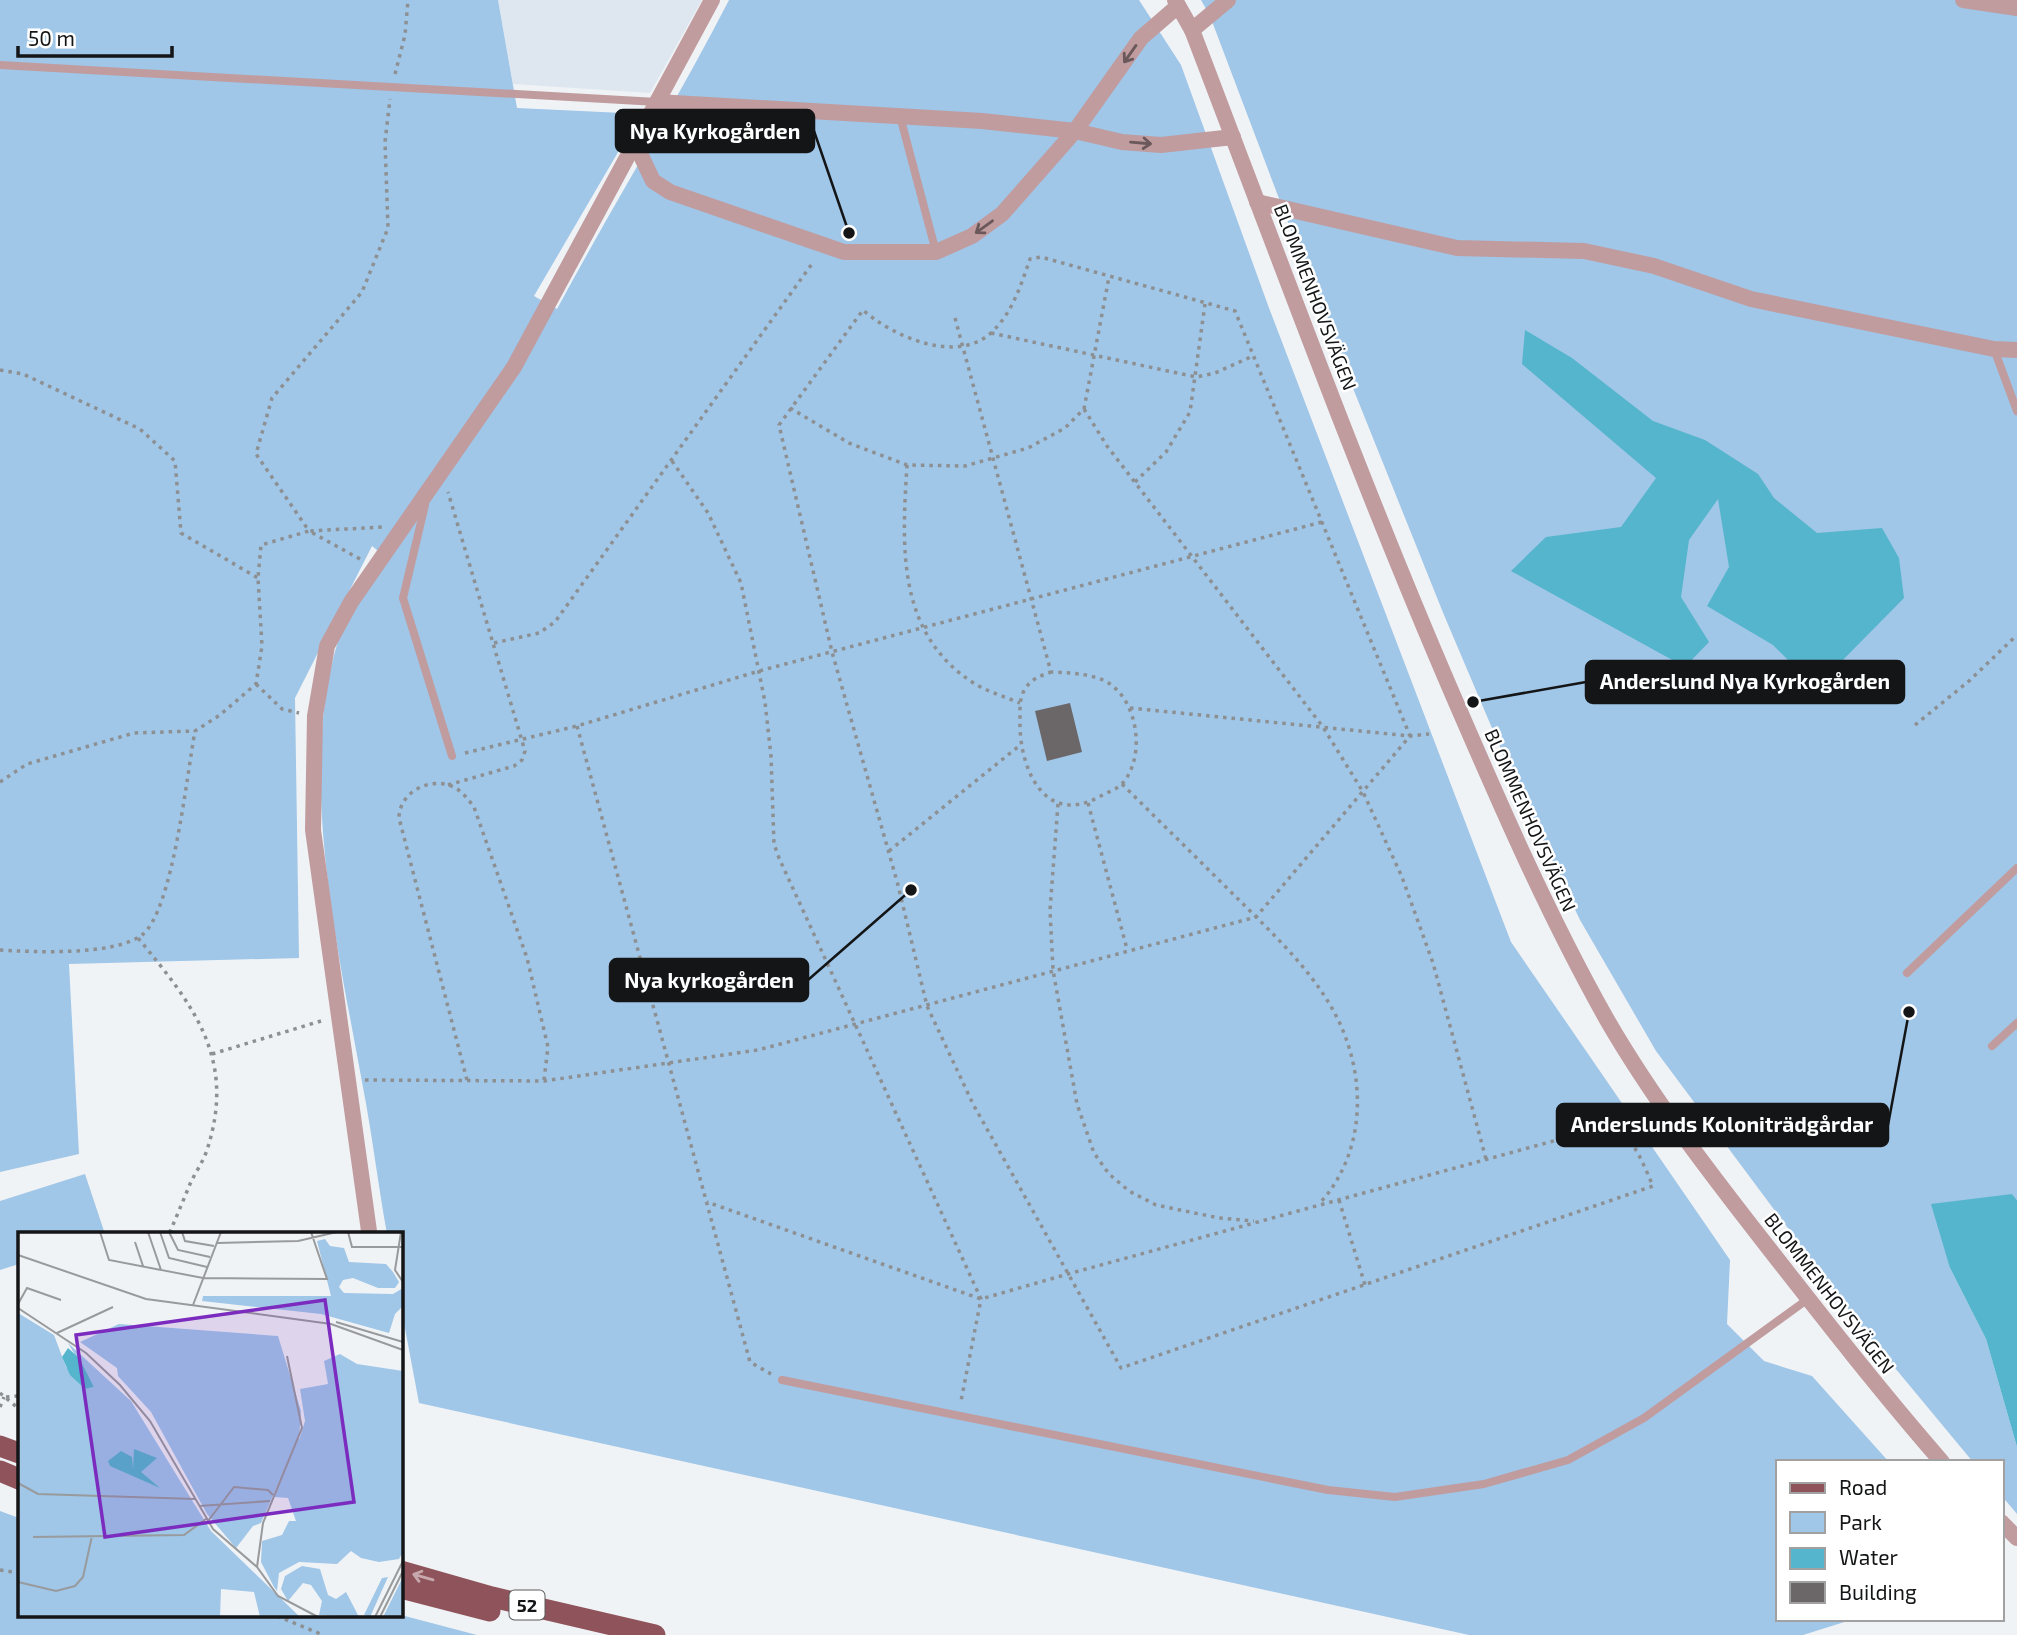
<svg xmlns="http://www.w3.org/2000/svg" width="2017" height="1635" viewBox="0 0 2017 1635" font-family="'Exo 2',sans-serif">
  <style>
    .built { fill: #dee7f0 }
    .green { fill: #a0c6e8 }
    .water { fill: #55b5cc }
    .building { fill: #6b6768 }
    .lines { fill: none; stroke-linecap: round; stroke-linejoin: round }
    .path { stroke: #8d9092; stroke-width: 3.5; stroke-dasharray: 3.5 5; stroke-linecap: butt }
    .lane { stroke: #c09c9f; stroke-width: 8 }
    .street { stroke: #c09c9f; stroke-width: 16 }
    .primary { stroke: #8f535b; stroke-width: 21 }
    .oneway { stroke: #6a585a }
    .oneway2 { stroke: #c7a9ad }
    .labels { text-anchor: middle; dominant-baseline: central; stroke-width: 5; stroke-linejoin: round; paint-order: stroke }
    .shield { fill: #fff; stroke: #5a5b5c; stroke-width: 2 }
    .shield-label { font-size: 18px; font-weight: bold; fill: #141516 }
    .street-label { font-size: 19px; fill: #141516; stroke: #fff }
    .inset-road { fill: none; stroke: #989a9c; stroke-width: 2 }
    .view { fill: #7b2cbf; fill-opacity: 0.15; stroke: #7b2cbf; stroke-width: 3.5 }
    .inset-edge { fill: none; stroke: #141516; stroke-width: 3.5 }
    .leader { fill: none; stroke: #141516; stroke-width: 2.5 }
    .callout-dot { fill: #141516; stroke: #fff; stroke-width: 2.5 }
    .callout { fill: #141516; stroke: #141516; stroke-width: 2.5 }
    .callout-label { font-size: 21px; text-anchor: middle; font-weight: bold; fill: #fff }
  </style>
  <rect width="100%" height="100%" fill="#f0f3f6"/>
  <!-- built -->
  <path class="built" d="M498,0H702L650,93L513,84Z"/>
  <!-- green -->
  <g class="green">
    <path d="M0,0H498L517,108L623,113L631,130L534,296L557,309C613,205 675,105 729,0H1139L1181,65L1269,308L1511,942L1730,1260L1727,1324L1764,1361L1812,1376L1889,1462H1777V1619H1854L1803,1635H1469L419,1403L401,1307V1234H387C378,1184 372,1133 362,1082C338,949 297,773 338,641C347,611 371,584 388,559L372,546L295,698L299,958L69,964L79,1154L0,1172Z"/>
    <path d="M1201,0H2017V1200L2012,1194L1950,1268L1986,1339L2017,1447V1514L2001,1495V1462H1973L1866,1333L1656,1051L1580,920L1517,787L1444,615L1314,291L1210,16Z"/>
    <path d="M85,1174L105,1234H19V1264L0,1270V1201Z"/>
    <path d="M0,1511L19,1518V1616L401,1615L477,1635H0Z"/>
  </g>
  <!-- water -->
  <g class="water">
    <path d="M1525,330L1572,358L1653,421L1705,440L1758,474L1774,498L1817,533L1882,528L1899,558L1904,598L1834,669L1795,667L1773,645L1707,606L1729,567L1718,499L1689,540L1681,597L1709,642L1685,667L1511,571L1546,537L1621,527L1656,478L1522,364Z"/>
    <path d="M2012,1194L2017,1200V1447L1986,1339L1950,1268L1931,1204Z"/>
  </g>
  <!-- building -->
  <path class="building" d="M1070,703L1082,752L1047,761L1035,711Z"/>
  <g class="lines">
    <!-- path -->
    <g class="path">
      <path d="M395,74L405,35L408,0"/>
      <path d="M955,318L1051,672C1069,673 1086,673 1103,680C1138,696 1147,756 1122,784C1117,789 1106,793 1099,797C1043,827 1019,766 1020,721C1020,710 1019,698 1025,689C1031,679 1040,676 1051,672"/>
      <path d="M991,333L1196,377L1215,373L1253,356"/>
      <path d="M0,370L23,374L140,429L175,461L181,533L258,578"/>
      <path d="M790,408L849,443L907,465L965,466L1028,448L1065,428L1084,409L1109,277"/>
      <path d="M1084,409L1107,446L1323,727L1363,792L1402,877L1433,963L1486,1159"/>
      <path d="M672,461L708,513L741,583L765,702L771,756L774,844L779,858L981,1299L961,1401"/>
      <path d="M907,465C902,547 896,634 975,684C989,692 1005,697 1020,703"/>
      <path d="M1135,482L1166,452L1190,412L1205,304"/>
      <path d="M360,559L309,531L383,527"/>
      <path d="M494,643L539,633L555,622L814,261"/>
      <path d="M256,684L282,709L299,713"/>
      <path d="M1130,708L1410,736L1429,734"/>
      <path d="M1915,725L1969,681L2017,635"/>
      <path d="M577,726L750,1362L771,1374"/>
      <path d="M465,753L577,726L759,671L1322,522"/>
      <path d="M0,782L27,764L134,733L195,731"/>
      <path d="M1122,784C1160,822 1198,859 1236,897C1270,931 1309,967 1333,1010C1367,1071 1368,1150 1320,1203"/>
      <path d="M448,785L514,766L522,760L525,751L448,492"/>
      <path d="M1088,803L1127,949"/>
      <path d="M1058,804L1050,910L1053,970L1077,1104L1094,1153L1109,1174L1129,1191L1156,1205L1219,1218L1254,1221"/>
      <path d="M889,851L1019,746"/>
      <path d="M138,938C193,1005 237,1058 207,1150C203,1162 195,1173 190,1184C183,1201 176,1218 169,1234"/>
      <path d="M0,950C34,952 114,956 142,935C173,911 187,773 195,731L220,715L256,684L262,646L258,578L261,545L309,531L256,454L272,398L362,292L388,228L385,142L390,99"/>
      <path d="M212,1054L321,1021"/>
      <path d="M365,1080L544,1081L758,1050L1256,917L1410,736L1235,311L1041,257L1030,259C1021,285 1013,311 993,331C958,366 892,336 863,310L779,425L832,652L898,885L927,1006L973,1104L1121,1368L1653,1186C1642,1162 1631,1126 1601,1128L1068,1274L981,1299L707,1202"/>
      <path d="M467,1080L399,818C399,795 425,778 448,785C460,788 467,798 474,807L527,958L548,1047L544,1080"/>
      <path d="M1339,1200L1365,1285"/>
      <path d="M0,1393L19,1409"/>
      <path d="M6,1397L19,1396"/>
      <path d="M0,1407L4,1397"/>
      <path d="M0,1570L19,1573"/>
      <path d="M277,1616L323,1635"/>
    </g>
    <!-- lane -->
    <g class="lane">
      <path d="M0,65L657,102"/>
      <path d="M900,116L936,252"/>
      <path d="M1994,349L2017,411"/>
      <path d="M425,505L403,598L452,756"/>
      <path d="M1907,973L2017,868"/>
      <path d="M1992,1046L2017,1023"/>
      <path d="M782,1380L1328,1490L1395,1497L1484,1484L1568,1460L1644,1418L1808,1299"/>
    </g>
    <!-- street -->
    <g class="street">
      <path d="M1175,0L1192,30C1277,252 1358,475 1452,693C1500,804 1547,913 1606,1018C1652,1098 1710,1173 1767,1246C1824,1319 1881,1392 1942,1462"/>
      <path d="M1963,0L2017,8"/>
      <path d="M1192,30L1228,0"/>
      <path d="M657,102L982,121L1075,131L1122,142L1161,145L1233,137"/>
      <path d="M635,143L653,181L670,192L844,252H936L972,236L1002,214L1075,131L1141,38L1178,6"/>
      <path d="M1257,202L1457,248L1584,251L1654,266L1751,299L1994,349L2017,350"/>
      <path d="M369,1231L313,830L315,716L327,646L351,602L514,367L712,0"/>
      <path d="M2001,1522L2017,1538"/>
    </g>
    <!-- primary -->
    <g class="primary">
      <path d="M0,1446L19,1453"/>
      <path d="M0,1471L19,1479"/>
      <path d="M401,1571L492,1597L655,1635"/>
      <path d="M401,1588L490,1611"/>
    </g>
  </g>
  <!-- one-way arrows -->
  <defs><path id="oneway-shaft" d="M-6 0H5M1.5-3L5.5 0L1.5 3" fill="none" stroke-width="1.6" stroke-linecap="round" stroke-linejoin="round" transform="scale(1.75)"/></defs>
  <g class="oneway">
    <use href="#oneway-shaft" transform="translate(1130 54) rotate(125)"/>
    <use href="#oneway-shaft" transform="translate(1141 143) rotate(5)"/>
    <use href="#oneway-shaft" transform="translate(984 227) rotate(144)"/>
  </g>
  <use class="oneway2" href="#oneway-shaft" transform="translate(423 1577) rotate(-164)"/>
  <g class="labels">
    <!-- shield labels -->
    <rect class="shield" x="509.5" y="1590.5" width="35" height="29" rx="5"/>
    <g class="shield-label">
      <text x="527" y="1605">52</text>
    </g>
    <!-- street labels -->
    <g class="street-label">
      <text transform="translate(1316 297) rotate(69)">BLOMMENHOVSVÄGEN</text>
      <text transform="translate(1531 820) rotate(66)">BLOMMENHOVSVÄGEN</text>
      <text transform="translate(1830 1293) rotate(52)">BLOMMENHOVSVÄGEN</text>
    </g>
  </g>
  <!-- overview -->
  <g transform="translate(18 1232)">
    <rect width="385" height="385" fill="#f0f3f6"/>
    <path d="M307,7L312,14L326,16L331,30L368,32L375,40L381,50L377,56H360L335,46L325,48L321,55L326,61L375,62L385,56V74L377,82L371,101L303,82L184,69L185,64H313L299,9ZM0,81L36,103L48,135L66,157L76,155L50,111L113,169L193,299L282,385H242L236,360L203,357L202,385H0ZM101,92L260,104L283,179L281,208L287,189L282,157L310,152L306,129L322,122L339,132L385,139V320L381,327L361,330L343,326L333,319L319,332L281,330L261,341L259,359L256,355L243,330L244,309L264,303L271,289H278L270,266L256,265L264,243L243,291L235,294L218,316L189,282L133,180L100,144L99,136L62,110ZM284,334L302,337L310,363L318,367L328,360L341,385L301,383L304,369L293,353L285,351L270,369L263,357L267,344ZM370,345L352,385L346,383L364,346ZM385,345V385H365Z" fill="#a0c6e8"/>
    <path d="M50,116L61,126L76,155L67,157L52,143L44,125ZM116,217L139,226L123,240L142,256L92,234L90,229L103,219L114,225L115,237Z" fill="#55b5cc"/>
    <path class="inset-road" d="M82,0L91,28L143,38M130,0L143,38L185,46L309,47L293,0M142,0L151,26L189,35M151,0L160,18L192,25M164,0L167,9L196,14M330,0L334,15H385M383,0L377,38L385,50M117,10L125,34M199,11L280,9L319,0M0,23L128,67L313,92L385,118M0,72L9,56L43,68M175,73L203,0M0,76L68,121L102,153L132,189L195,297L239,335L260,364L300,385M318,90L385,110M39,101L95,75M0,251L20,262L177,267M181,274L252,269M190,289L216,255L250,258L255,263M15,305L166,303L188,287M239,335L245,291L284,196L269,124M0,350L38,359L57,354L65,345L74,304M357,385L385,329M362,385L385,339"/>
    <path class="view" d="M307,68L336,270L87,305L58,103Z"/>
    <rect width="385" height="385" class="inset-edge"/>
  </g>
  <!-- callouts -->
  <path class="leader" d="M849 233L814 131M1473 702L1586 682M911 890L808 980M1909 1012L1888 1125"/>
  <g class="callout-dot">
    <circle cx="849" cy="233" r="7"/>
    <circle cx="1473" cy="702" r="7"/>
    <circle cx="911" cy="890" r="7"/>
    <circle cx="1909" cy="1012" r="7"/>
  </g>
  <g class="callout">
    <rect x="616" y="110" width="198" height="42" rx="7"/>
    <rect x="1586" y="661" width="318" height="42" rx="7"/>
    <rect x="610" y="959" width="198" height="42" rx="7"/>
    <rect x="1557" y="1104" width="331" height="42" rx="7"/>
  </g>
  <g class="callout-label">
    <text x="715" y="139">Nya Kyrkogården</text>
    <text x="1745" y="689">Anderslund Nya Kyrkogården</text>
    <text x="709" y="988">Nya kyrkogården</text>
    <text x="1722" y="1132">Anderslunds Koloniträdgårdar</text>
  </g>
  <!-- legend -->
  <rect x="1776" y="1460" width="228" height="161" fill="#ffffff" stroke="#a1a1a2" stroke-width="2"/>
  <rect x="1790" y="1483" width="35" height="10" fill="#8f535b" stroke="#a1a1a2" stroke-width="2"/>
  <text x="1839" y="1495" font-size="21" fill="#141516">Road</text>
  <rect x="1790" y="1512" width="35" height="21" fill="#a0c6e8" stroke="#a1a1a2" stroke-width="2"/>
  <text x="1839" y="1530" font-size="21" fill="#141516">Park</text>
  <rect x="1790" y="1548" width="35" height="21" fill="#55b5cc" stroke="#a1a1a2" stroke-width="2"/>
  <text x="1839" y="1565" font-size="21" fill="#141516">Water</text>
  <rect x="1790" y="1582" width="35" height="21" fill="#6b6768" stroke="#a1a1a2" stroke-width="2"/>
  <text x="1839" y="1600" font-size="21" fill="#141516">Building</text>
  <!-- scale -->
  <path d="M18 46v10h154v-10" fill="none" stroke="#141516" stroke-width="3.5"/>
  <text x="28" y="46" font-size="21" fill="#141516" stroke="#ffffff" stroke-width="5" paint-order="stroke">50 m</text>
</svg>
